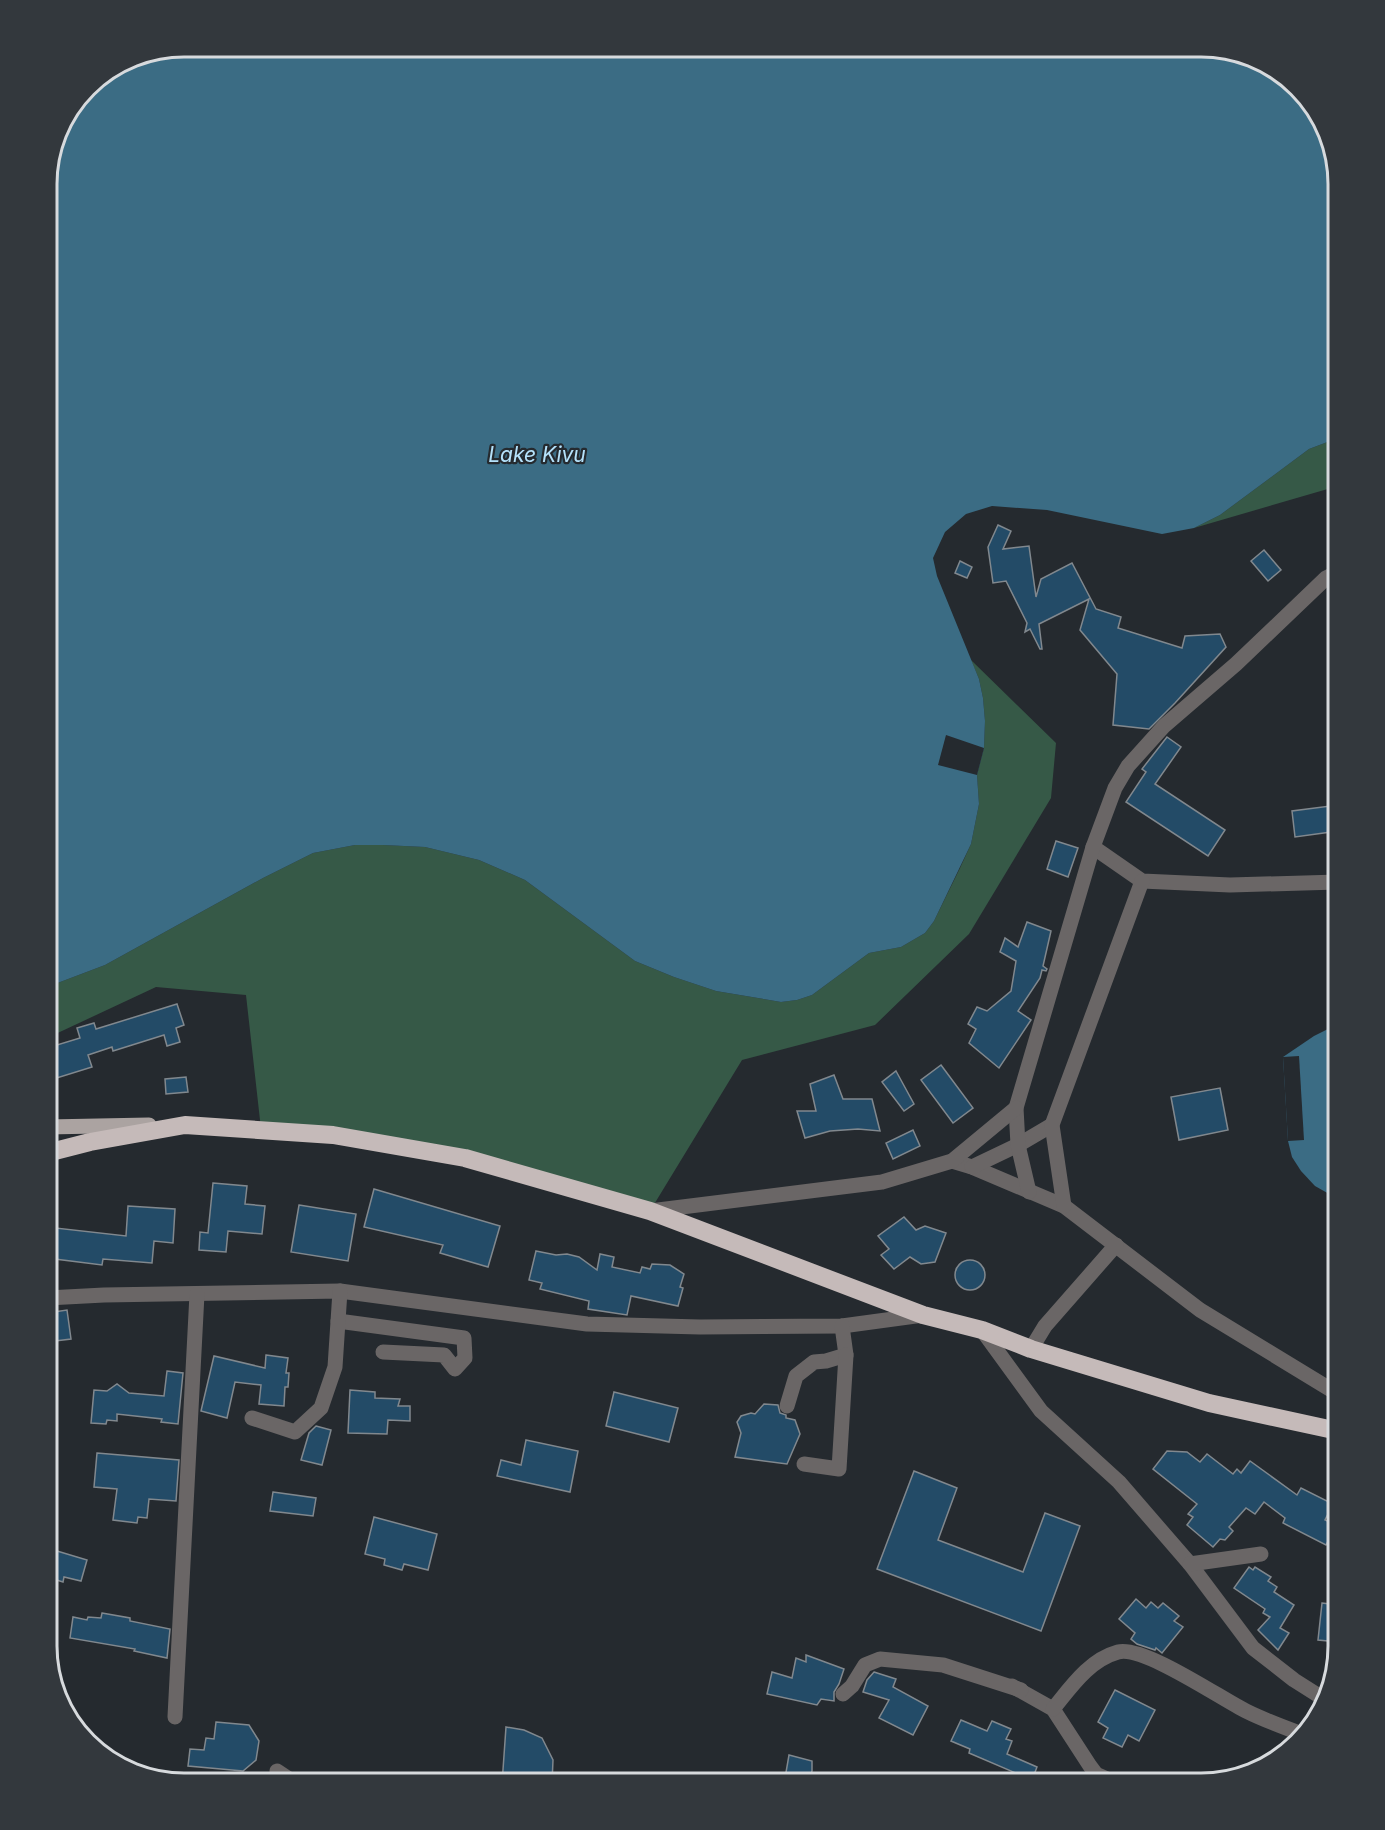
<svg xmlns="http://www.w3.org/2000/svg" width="1385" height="1830" viewBox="0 0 1385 1830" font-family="Inter,sans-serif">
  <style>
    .green { fill: #365947 }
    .water { fill: #3b6c84 }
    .pier { fill: #252a2f }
    .building { fill: #234b67; stroke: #81888e; stroke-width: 1.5 }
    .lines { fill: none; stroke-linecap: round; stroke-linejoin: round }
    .minor { stroke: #6a6666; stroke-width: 15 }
    .major { stroke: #aba3a1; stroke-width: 15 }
    .highway { stroke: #c5bab9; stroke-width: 18 }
    .labels { text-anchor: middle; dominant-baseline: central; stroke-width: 4.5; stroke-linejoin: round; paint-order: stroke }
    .water-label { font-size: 21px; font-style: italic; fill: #b5e2fb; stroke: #252a2f }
    .rim { fill: none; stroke: #d7dadd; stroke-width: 3 }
  </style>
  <rect width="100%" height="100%" fill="#252a2f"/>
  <!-- green -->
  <g class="green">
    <path d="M1338,438V486L1194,528L1220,515L1309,449Z"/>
    <path d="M971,660L1056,743L1051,798L969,934L875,1025L742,1060L650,1211L465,1158L261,1129L246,995L156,987L47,1038V987L105,965L263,878L313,853L355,845H383L425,847L479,860L525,880L635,961L674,977L716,991L781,1002L797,1000L812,995L869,953L901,947L925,933L934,921L960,868L971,844L979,804L977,775L984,748L985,721L983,698L979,679Z"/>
  </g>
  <!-- water -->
  <g class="water">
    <path d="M184,47H1210L1269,65L1315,108L1338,184V438L1309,449L1220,515L1194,528L1162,534L1047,510L992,506L966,514L945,532L933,558L937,576L979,679L983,698L985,721L984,748L977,775L979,804L971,844L934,921L925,933L901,947L869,953L812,995L797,1000L781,1002L716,991L674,977L635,961L525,880L479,860L425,847L383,845H355L313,853L263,878L105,965L47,987V175L61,124L93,81L132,57Z"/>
    <path d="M1338,1024V1199L1315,1186L1301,1171L1292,1157L1288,1141L1283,1057L1314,1036Z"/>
  </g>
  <!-- pier -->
  <g class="pier">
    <path d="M946,735L984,748L977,775L938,765Z"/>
    <path d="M1299,1056L1304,1140L1288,1141L1283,1057Z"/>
  </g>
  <!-- building -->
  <g class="building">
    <path d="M998,525L1011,531L1003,549L1029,546L1036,597L1041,579L1072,563L1096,609L1121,617L1118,628L1182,648L1185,636L1220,634L1226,647L1175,703L1149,729L1113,725L1117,674L1080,630L1089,599L1039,624L1042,649H1040L1030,629L1025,632L1027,623L1006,581L993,583L988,547Z"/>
    <path d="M1264,550L1281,570L1268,581L1251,561Z"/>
    <path d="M960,561L972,567L967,578L955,573Z"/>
    <path d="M1167,737L1181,747L1155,784L1225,830L1208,856L1126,802L1146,772L1142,769Z"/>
    <path d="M1338,805V831L1295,837L1292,811Z"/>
    <path d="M1056,841L1078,848L1068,877L1047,869Z"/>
    <path d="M1027,922L1051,931L1043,966L1047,969L1046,971L1042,970L1040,978L1018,1011L1031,1020L999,1068L969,1043L976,1029L968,1024L977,1007L987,1011L1011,991L1016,961L1000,952L1005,938L1018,947Z"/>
    <path d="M177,1004L184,1025L176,1028L180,1042L167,1046L164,1035L113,1051L112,1047L88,1055L92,1067L47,1081V1048L80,1038L77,1028L94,1023L96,1029Z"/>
    <path d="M941,1065L973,1108L953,1123L921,1080Z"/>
    <path d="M896,1071L914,1104L904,1111L882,1082Z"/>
    <path d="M834,1075L843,1099H872L880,1131L858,1129L830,1131L805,1138L797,1111H816L810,1084Z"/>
    <path d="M186,1077L188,1092L166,1094L165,1079Z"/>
    <path d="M1220,1088L1228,1130L1179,1140L1171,1097Z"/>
    <path d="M913,1130L920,1146L893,1159L886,1143Z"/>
    <path d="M213,1183L247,1186L245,1204L265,1206L262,1234L228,1231L226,1252L199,1250L200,1232L208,1233Z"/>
    <path d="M374,1189L500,1226L488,1267L440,1253L443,1245L364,1227Z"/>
    <path d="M299,1205L356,1214L348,1261L291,1252Z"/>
    <path d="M128,1206L175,1209L173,1243L154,1241L152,1263L103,1259L102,1265L47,1258V1227L126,1236Z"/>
    <path d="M904,1217L916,1230L925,1226L946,1233L935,1262L921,1264L910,1257L894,1269L881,1255L889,1249L878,1236Z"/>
    <path d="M536,1251L556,1255L567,1254L579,1257L597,1270L600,1254L614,1257L612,1267L640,1273L642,1267L650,1269L652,1264L670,1265L684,1274L680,1287L683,1288L678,1306L631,1296L627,1315L588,1309L589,1301L540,1289L542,1283L529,1280Z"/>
    <circle cx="970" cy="1275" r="15"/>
    <path d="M67,1310L71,1339L47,1342V1313Z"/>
    <path d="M266,1355L288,1358L286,1373H289L288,1387H285L284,1406L259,1404L261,1385L235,1382L227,1418L201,1411L214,1356L265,1368Z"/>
    <path d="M167,1371L183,1373L178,1424L161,1422L162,1419L117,1414V1421L107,1420L106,1424L91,1423L94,1390L107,1391L117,1384L129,1393L164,1396Z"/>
    <path d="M350,1390L375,1392V1398L400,1399L398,1406H410V1421L388,1420L387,1434L348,1433Z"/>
    <path d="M614,1392L678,1408L669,1442L606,1426Z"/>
    <path d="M764,1404L778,1405L780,1413L786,1415V1418L795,1420L800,1434L787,1464L735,1457L741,1433L737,1422L741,1416L751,1413L755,1414Z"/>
    <path d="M316,1426L331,1430L322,1465L301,1460L309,1433Z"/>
    <path d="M526,1440L578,1451L570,1492L497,1476L501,1460L521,1465Z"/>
    <path d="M1167,1451L1187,1452L1200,1462L1207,1454L1233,1474L1237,1469L1241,1473L1250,1461L1297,1495L1301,1488L1333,1504L1325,1520L1336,1525L1326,1545L1283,1523L1285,1518L1264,1502L1255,1514L1246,1508L1229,1527L1233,1531L1225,1540L1220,1539L1213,1547L1187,1525L1193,1517L1188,1514L1197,1504L1153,1469Z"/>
    <path d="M97,1453L179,1460L176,1501L149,1499L147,1518L138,1517L137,1523L113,1520L117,1489L94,1487Z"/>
    <path d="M914,1471L957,1488L938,1540L1023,1572L1045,1513L1080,1526L1041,1631L877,1569Z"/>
    <path d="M273,1492L316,1498L313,1516L270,1511Z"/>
    <path d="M374,1517L437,1534L428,1570L404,1564L402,1570L384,1565L385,1559L365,1554Z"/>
    <path d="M57,1551L87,1560L81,1581L64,1577L63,1582L47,1577V1555L55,1557Z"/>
    <path d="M1249,1567L1253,1570L1255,1567L1271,1577L1268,1581L1277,1587L1274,1592L1294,1605L1280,1628L1289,1633L1278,1650L1258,1630L1270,1617L1263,1613L1265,1609L1234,1588Z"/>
    <path d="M1136,1599L1146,1608L1151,1602L1158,1608L1163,1603L1179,1616L1174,1621L1183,1627L1162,1653L1156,1648L1155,1650L1137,1644L1131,1639L1135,1633L1119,1619Z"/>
    <path d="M1322,1603L1338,1605V1642L1318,1640Z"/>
    <path d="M102,1613L130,1618V1621L170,1629L167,1658L134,1651L135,1649L70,1638L73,1617L87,1620L88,1617L101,1618Z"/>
    <path d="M806,1655L844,1669L839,1684L834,1692V1701L821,1699L817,1705L767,1694L772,1672L792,1678L796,1658L806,1662Z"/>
    <path d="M874,1672L896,1679L893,1687L928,1706L913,1735L879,1718L889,1700L863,1692L867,1680Z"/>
    <path d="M1115,1690L1155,1710L1139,1741L1128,1735L1122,1747L1103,1738L1108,1728L1098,1722Z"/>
    <path d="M961,1720L987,1731L992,1721L1011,1729L1006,1739L1012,1741L1007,1754L1037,1767L1032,1780L969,1753L970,1749L951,1741Z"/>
    <path d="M216,1722L249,1725L259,1741L256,1760L243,1771L188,1766L190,1749L204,1750L206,1738L214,1739Z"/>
    <path d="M506,1727L524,1730L542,1738L553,1760L552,1784H502Z"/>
    <path d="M789,1755L812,1761V1771L808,1784H784Z"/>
  </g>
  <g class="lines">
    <!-- minor -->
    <g class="minor">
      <path d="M1093,847L1142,881L1230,885L1338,882"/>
      <path d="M952,1161L972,1167L1064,1206L1200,1310L1338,1394"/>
      <path d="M972,1167L1018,1145L1052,1125"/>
      <path d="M1029,1192L1018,1145L1016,1108L1093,847L1115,788L1128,766L1164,726L1236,664L1326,578L1338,572"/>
      <path d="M1064,1206L1052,1125L1142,881"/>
      <path d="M650,1211L882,1182L952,1161L1016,1108"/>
      <path d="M47,1298L104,1295L340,1291L587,1324L700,1327L842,1326L923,1315"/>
      <path d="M338,1321L464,1338L465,1358L455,1369L444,1355L383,1352"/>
      <path d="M982,1330L1041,1411L1119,1482L1190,1564L1253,1648L1294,1680L1324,1699"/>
      <path d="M1031,1349L1045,1326L1116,1245"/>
      <path d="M787,1406L796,1376L814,1362L826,1361L846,1355L842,1326"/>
      <path d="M252,1418L295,1432L321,1408L335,1367L340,1291"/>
      <path d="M804,1464L839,1469L846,1355"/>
      <path d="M1190,1564L1261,1554"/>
      <path d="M1012,1686L1053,1709L1090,1766L1096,1774L1116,1783"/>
      <path d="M843,1694L852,1686L865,1665L880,1659L943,1665L1021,1690"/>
      <path d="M1053,1709C1071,1687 1089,1660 1118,1652C1143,1645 1220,1698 1246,1711C1264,1720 1283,1727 1302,1734"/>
      <path d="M175,1717L197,1294"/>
      <path d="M277,1771L295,1783"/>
    </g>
    <!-- major -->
    <path class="major" d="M47,1127L149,1125"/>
    <!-- highway -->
    <path class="highway" d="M47,1153L90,1142L185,1125L333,1135L465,1158L650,1211L923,1315L982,1330L1031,1349L1209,1403L1338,1431"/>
  </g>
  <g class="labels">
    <!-- water labels -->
    <g class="water-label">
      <text x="537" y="454">Lake Kivu</text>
    </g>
  </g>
  <!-- crop -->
  <path d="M0 0H1385V1830H0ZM184 57H1201A127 127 0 0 1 1328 184V1646A127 127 0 0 1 1201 1773H184A127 127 0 0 1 57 1646V184A127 127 0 0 1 184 57Z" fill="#33383d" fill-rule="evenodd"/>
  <path class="rim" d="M184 57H1201A127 127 0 0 1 1328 184V1646A127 127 0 0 1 1201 1773H184A127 127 0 0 1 57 1646V184A127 127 0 0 1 184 57Z"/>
</svg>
